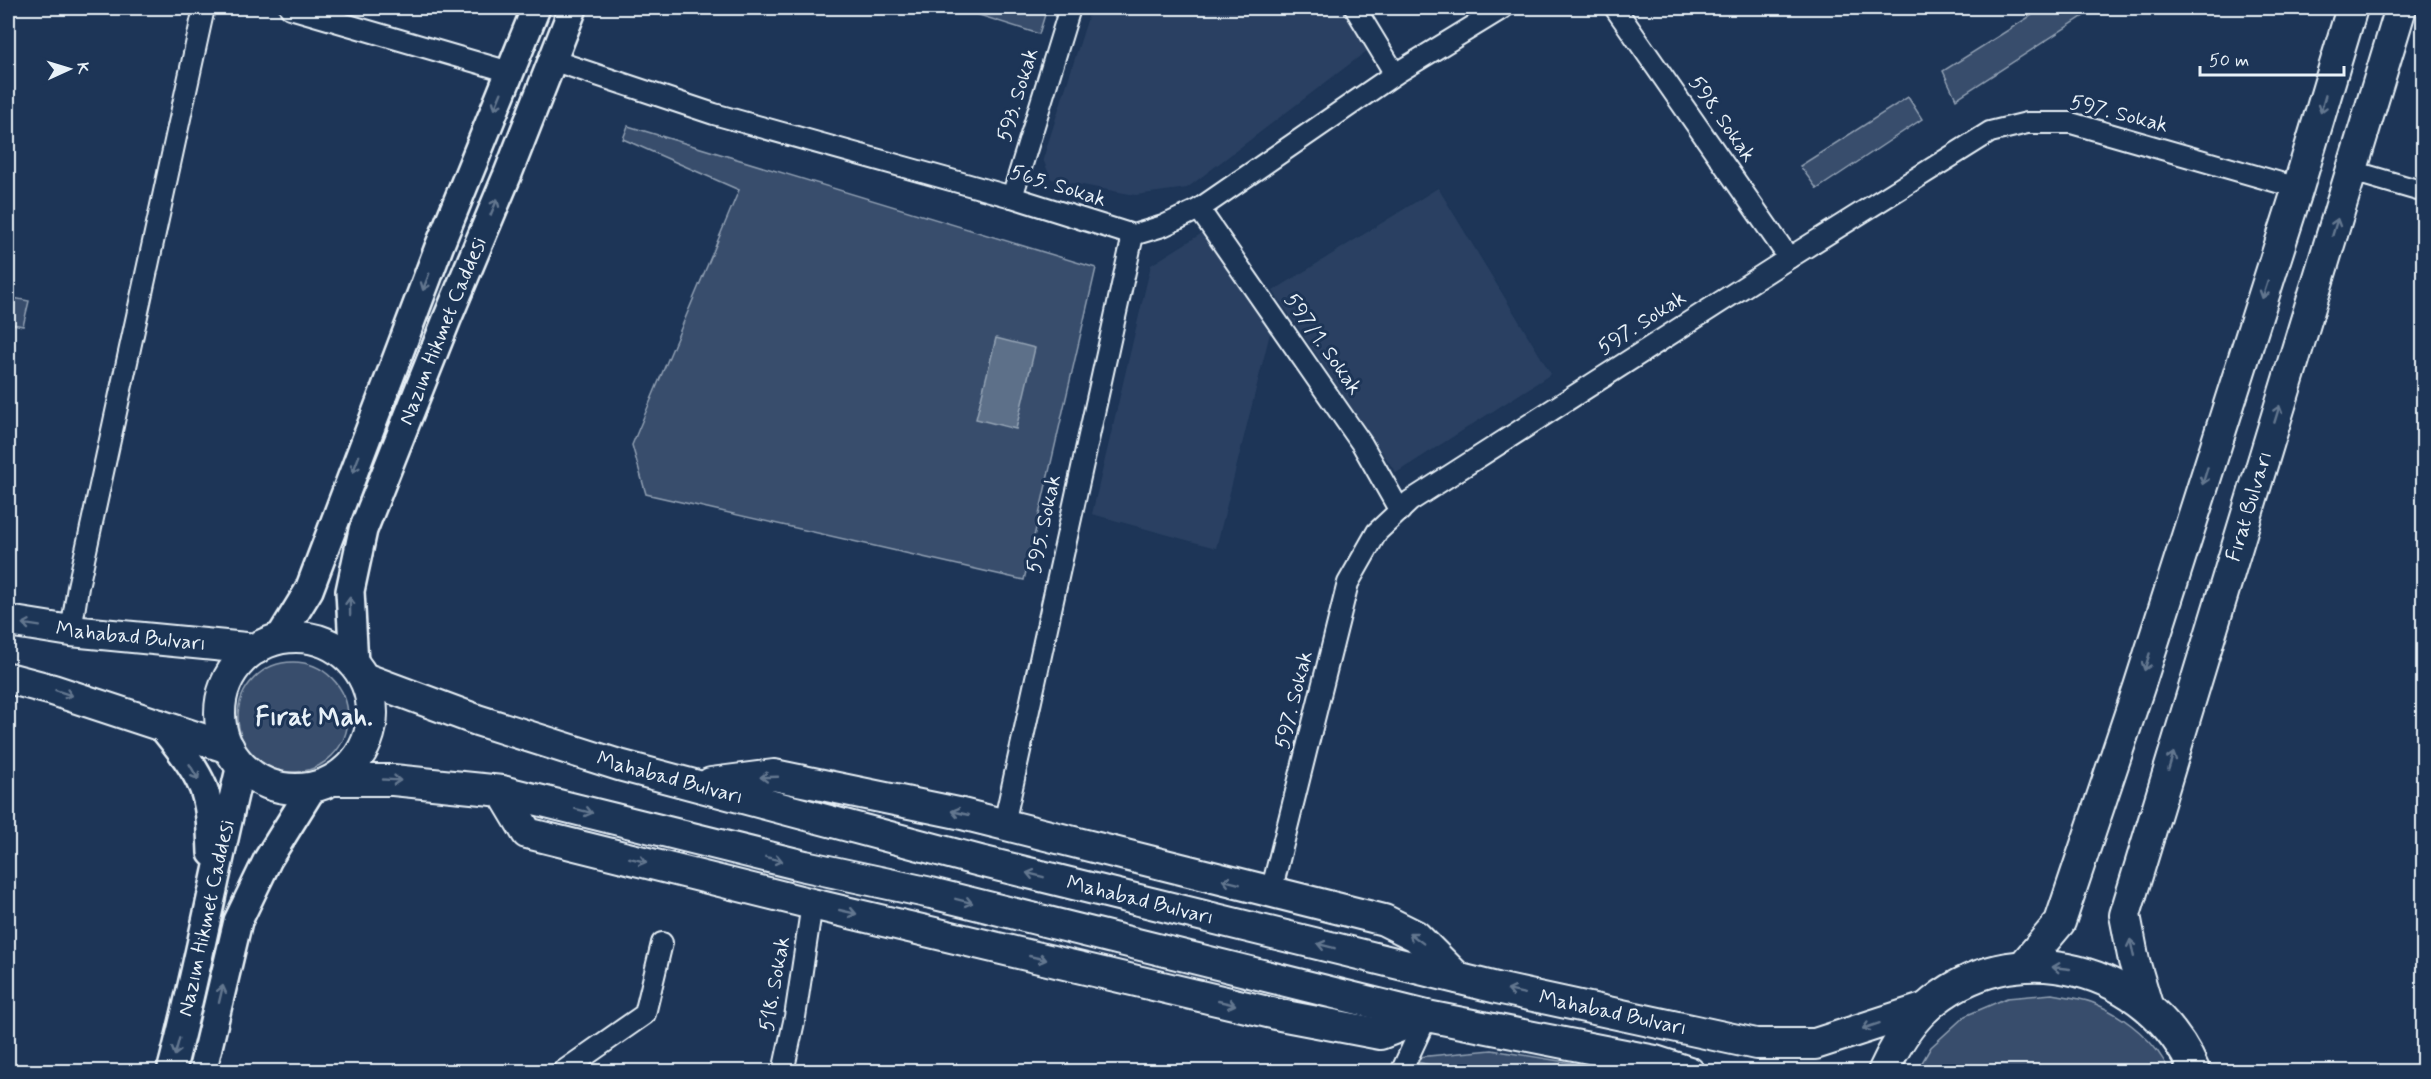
<svg xmlns="http://www.w3.org/2000/svg" width="2431" height="1079" viewBox="0 0 2431 1079" font-family="Mynerve,sans-serif">
  <style>
    .built { fill: #2a4162 }
    .green { fill: #374d6c; stroke: #909fb2; stroke-width: 1.5 }
    .water { fill: #5d7089; stroke: #95a4b5; stroke-width: 1.5 }
    .lines { fill: none; stroke-linecap: round; stroke-linejoin: round }
    .street-casing { stroke: #e8f1f8; stroke-width: 24 }
    .secondary-casing { stroke: #e8f1f8; stroke-width: 32 }
    .primary-casing { stroke: #e8f1f8; stroke-width: 34 }
    .street { stroke: #1d3557; stroke-width: 20 }
    .secondary { stroke: #1d3557; stroke-width: 27 }
    .primary { stroke: #1d3557; stroke-width: 30 }
    .oneway { stroke: #64778f }
    .labels { text-anchor: middle; dominant-baseline: central; stroke-width: 6; stroke-linejoin: round; paint-order: stroke }
    .street-label { font-size: 21px; fill: #e8f1f8; stroke: #1d3557 }
    .district-label { font-size: 27px; font-weight: bold; fill: #e8f1f8; stroke: #1d3557 }
  </style>
  <rect width="100%" height="100%" fill="#1d3557"/>
  <filter id="ink" filterUnits="userSpaceOnUse"><feTurbulence type="fractalNoise" baseFrequency=".0167" numOctaves="2"/><feDisplacementMap in="SourceGraphic" scale="12" xChannelSelector="R" yChannelSelector="G"/><feConvolveMatrix kernelMatrix="1 2 1 2 8 2 1 2 1" color-interpolation-filters="sRGB"/></filter>
  <g filter="url(#ink)">
    <!-- built -->
    <g class="built">
      <path d="M1091,8H1342L1368,50L1187,188L1135,195L1051,179L1043,159Z"/>
      <path d="M1438,188L1551,374L1396,473L1273,291Z"/>
      <path d="M1204,232L1270,333L1216,548L1092,514L1151,265Z"/>
    </g>
    <!-- green -->
    <g class="green">
      <path d="M957,8H1047L1039,34Z"/>
      <path d="M2034,8H2091L2093,10L1956,99L1943,71L2037,12Z"/>
      <path d="M1908,97L1922,119L1817,189L1800,166Z"/>
      <path d="M628,126L1096,268L1024,580L646,494L632,445L739,190L623,139Z"/>
      <path d="M8,297L29,301L23,326L8,323Z"/>
      <circle cx="293" cy="717" r="55"/>
      <path d="M2052,994C2066,997 2085,998 2098,1005C2126,1018 2157,1042 2169,1071H1917L1931,1047L1965,1016L2007,998Z"/>
      <path d="M1492,1050L1596,1067L1611,1071L1458,1072L1417,1062L1418,1057Z"/>
    </g>
    <!-- water -->
    <path class="water" d="M996,338L1035,348L1016,429L976,419Z"/>
    <g class="lines">
      <!-- street casing -->
      <g class="street-casing">
        <g id="street">
          <path d="M290,8L510,72"/>
          <path d="M1355,8L1395,74"/>
          <path d="M1615,8L1789,258"/>
          <path d="M552,60L714,114L1012,197L1133,235L1163,226L1199,209L1395,74L1503,8"/>
          <path d="M2352,171L2424,192"/>
          <path d="M1012,197L1070,8"/>
          <path d="M1199,209L1362,444L1400,511"/>
          <path d="M71,631L78,587L204,8"/>
          <path d="M1004,824L1133,235"/>
          <path d="M1271,892L1348,583L1377,532L1410,501L1789,258L1990,132L2027,123H2071L2298,188"/>
          <path d="M562,1072L645,1014L662,943"/>
          <path d="M783,1072L795,1017L812,904"/>
          <path d="M1401,1072L1427,1016"/>
        </g>
      </g>
      <!-- secondary casing -->
      <g class="secondary-casing">
        <g id="secondary">
          <path d="M279,639L309,590L439,247L536,8"/>
          <path id="s1" d="M354,664L350,591L363,530L447,319L507,176L573,8"/>
          <path d="M160,724C175,743 193,764 203,787C211,807 211,831 212,853"/>
          <path id="s2" d="M171,1072C198,970 216,867 241,765"/>
          <path d="M202,1072L238,921L268,859L312,788"/>
        </g>
      </g>
      <!-- primary casing -->
      <g class="primary-casing">
        <g id="primary">
          <path id="s3" d="M8,621L71,631L256,649"/>
          <circle cx="296" cy="713" r="76"/>
          <path d="M8,678L53,690L229,748"/>
          <path id="s4" d="M364,678L477,720L619,765L980,861L1497,988L1756,1044H1815L1926,1008"/>
          <path d="M334,780H393L502,791L805,866L931,893L1427,1016L1655,1061L1689,1072"/>
          <path d="M711,783L774,775L958,813L1384,920L1416,936L1458,978"/>
          <path d="M502,791L527,833L812,904L1280,1015L1380,1034L1427,1016"/>
          <path d="M2023,966L2060,922L2139,687L2298,188L2352,8"/>
          <path id="s5" d="M2147,1005L2134,961L2125,915L2401,8"/>
          <path d="M1883,1072C1894,1048 1907,1026 1926,1008C2013,929 2151,967 2195,1072"/>
        </g>
      </g>
      <!-- street -->
      <use href="#street" class="street"/>
      <!-- secondary -->
      <use href="#secondary" class="secondary"/>
      <!-- primary -->
      <use href="#primary" class="primary"/>
    </g>
    <!-- one-way arrows -->
    <defs><path id="oneway-shaft" d="M-6 0H5M1.5-3L5.5 0L1.5 3" fill="none" stroke-width="1.6" stroke-linecap="round" stroke-linejoin="round" transform="scale(1.5)"/></defs>
    <g class="oneway">
      <use href="#oneway-shaft" transform="translate(498 101) rotate(112)"/>
      <use href="#oneway-shaft" transform="translate(2323 104) rotate(106)"/>
      <use href="#oneway-shaft" transform="translate(494 207) rotate(-67)"/>
      <use href="#oneway-shaft" transform="translate(2335 227) rotate(-73)"/>
      <use href="#oneway-shaft" transform="translate(426 282) rotate(111)"/>
      <use href="#oneway-shaft" transform="translate(2265 290) rotate(108)"/>
      <use href="#oneway-shaft" transform="translate(2277 414) rotate(-73)"/>
      <use href="#oneway-shaft" transform="translate(356 464) rotate(111)"/>
      <use href="#oneway-shaft" transform="translate(2205 476) rotate(107)"/>
      <use href="#oneway-shaft" transform="translate(350 606) rotate(-91)"/>
      <use href="#oneway-shaft" transform="translate(31 625) rotate(-171)"/>
      <use href="#oneway-shaft" transform="translate(2147 662) rotate(107)"/>
      <use href="#oneway-shaft" transform="translate(64 693) rotate(18)"/>
      <use href="#oneway-shaft" transform="translate(2171 761) rotate(-73)"/>
      <use href="#oneway-shaft" transform="translate(194 772) rotate(60)"/>
      <use href="#oneway-shaft" transform="translate(769 777) rotate(178)"/>
      <use href="#oneway-shaft" transform="translate(392 780) rotate(3)"/>
      <use href="#oneway-shaft" transform="translate(584 811) rotate(14)"/>
      <use href="#oneway-shaft" transform="translate(960 813) rotate(-167)"/>
      <use href="#oneway-shaft" transform="translate(774 859) rotate(14)"/>
      <use href="#oneway-shaft" transform="translate(638 860) rotate(14)"/>
      <use href="#oneway-shaft" transform="translate(1035 875) rotate(-166)"/>
      <use href="#oneway-shaft" transform="translate(1231 882) rotate(-166)"/>
      <use href="#oneway-shaft" transform="translate(964 901) rotate(14)"/>
      <use href="#oneway-shaft" transform="translate(848 912) rotate(13)"/>
      <use href="#oneway-shaft" transform="translate(1416 938) rotate(-143)"/>
      <use href="#oneway-shaft" transform="translate(1326 946) rotate(-166)"/>
      <use href="#oneway-shaft" transform="translate(2132 948) rotate(-102)"/>
      <use href="#oneway-shaft" transform="translate(1038 958) rotate(13)"/>
      <use href="#oneway-shaft" transform="translate(2061 968) rotate(-174)"/>
      <use href="#oneway-shaft" transform="translate(1516 992) rotate(-168)"/>
      <use href="#oneway-shaft" transform="translate(221 994) rotate(-77)"/>
      <use href="#oneway-shaft" transform="translate(1227 1003) rotate(13)"/>
      <use href="#oneway-shaft" transform="translate(1871 1026) rotate(162)"/>
      <use href="#oneway-shaft" transform="translate(177 1047) rotate(105)"/>
    </g>
  </g>
  <g class="labels">
    <!-- street labels -->
    <g class="street-label">
      <text transform="translate(1018 95) rotate(-73)">593. Sokak</text>
      <text transform="translate(2119 114) rotate(14)">597. Sokak</text>
      <text transform="translate(1722 119) rotate(55)">598. Sokak</text>
      <text transform="translate(1058 186) rotate(17)">565. Sokak</text>
      <text transform="translate(1642 323) rotate(-33)">597. Sokak</text>
      <text stroke="none"><textPath href="#s1" startOffset="350">Nazım Hikmet Caddesi</textPath></text>
      <text transform="translate(1323 344) rotate(55)">597/1. Sokak</text>
      <text stroke="none"><textPath href="#s5" startOffset="520">Fırat Bulvarı</textPath></text>
      <text transform="translate(1044 524) rotate(-78)">595. Sokak</text>
      <text stroke="none"><textPath href="#s3" startOffset="124">Mahabad Bulvarı</textPath></text>
      <text transform="translate(1294 700) rotate(-76)">597. Sokak</text>
      <text stroke="none"><textPath href="#s4" startOffset="322">Mahabad Bulvarı</textPath></text>
      <text stroke="none"><textPath href="#s4" startOffset="808">Mahabad Bulvarı</textPath></text>
      <text stroke="none"><textPath href="#s2" startOffset="158">Nazım Hikmet Caddesi</textPath></text>
      <text transform="translate(775 984) rotate(-80)">518. Sokak</text>
      <text stroke="none"><textPath href="#s4" startOffset="1294">Mahabad Bulvarı</textPath></text>
    </g>
    <!-- district labels -->
    <g class="district-label">
      <text x="314" y="717">Fırat Mah.</text>
    </g>
  </g>
  <!-- margin -->
  <rect width="2431" height="1079" fill="none" stroke="#1d3557" stroke-width="30"/>
  <rect x="15" y="15" width="2401" height="1049" fill="none" stroke="#e8f1f8" stroke-width="2" filter="url(#ink)"/>
  <!-- north arrow -->
  <g transform="translate(69 69) rotate(86)" stroke="#1d3557" stroke-width="4.5" paint-order="stroke">
  <path d="M0-4.5L10 22L0 15L-10 22Z" fill="#e8f1f8"/>
  <text y="-9" font-size="16" font-weight="bold" text-anchor="middle" fill="#e8f1f8">K</text>
  </g>
  <!-- scale -->
  <path d="M2200 66v9h144v-9" fill="none" stroke="#e8f1f8" stroke-width="3"/>
  <text x="2209" y="66" font-size="18" fill="#e8f1f8" stroke="#1d3557" stroke-width="4.5" paint-order="stroke">50 m</text>
</svg>
